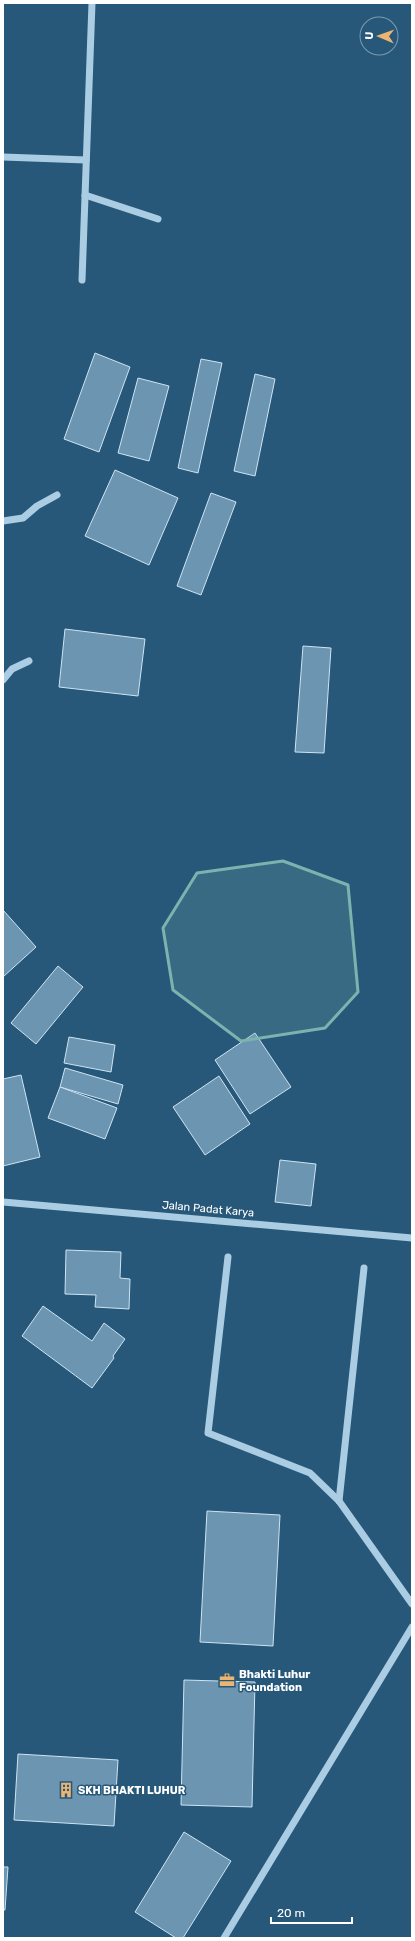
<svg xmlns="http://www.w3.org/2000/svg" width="415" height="1941" viewBox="0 0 415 1941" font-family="Rubik,sans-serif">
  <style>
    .building { fill: #6c95b1; stroke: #cde4f3 }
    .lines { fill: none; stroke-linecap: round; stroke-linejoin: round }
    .minor { stroke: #abcde3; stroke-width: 7 }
    .marked { fill: #7bb4af; fill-opacity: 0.2; stroke: #7bb4af; stroke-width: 3; stroke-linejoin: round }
    .labels { text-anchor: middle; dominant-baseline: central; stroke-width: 3; stroke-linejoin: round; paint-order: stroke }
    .street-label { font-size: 11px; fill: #fff; stroke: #27587a }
    .poi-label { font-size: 11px; font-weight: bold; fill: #fff; stroke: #27587a; text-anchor: start }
  </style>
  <rect width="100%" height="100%" fill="#27587a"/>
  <!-- building -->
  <g class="building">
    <path d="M95,353L130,367L99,452L64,439Z"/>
    <path d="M201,359L222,363L198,473L178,468Z"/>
    <path d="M255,374L275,379L255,476L234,471Z"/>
    <path d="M138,378L169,386L149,461L118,453Z"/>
    <path d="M115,470L178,498L149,565L85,536Z"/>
    <path d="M211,493L236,502L201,595L177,586Z"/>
    <path d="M65,629L145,639L138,696L59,687Z"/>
    <path d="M303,646L331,648L324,753L295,752Z"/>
    <path d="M3,910L36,947L3,977Z"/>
    <path d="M58,966L83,987L36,1044L11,1023Z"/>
    <path d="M255,1033L291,1087L250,1114L215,1060Z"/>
    <path d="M69,1037L115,1045L111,1072L64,1063Z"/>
    <path d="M65,1068L123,1085L118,1104L60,1087Z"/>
    <path d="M21,1075L40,1157L3,1166V1079Z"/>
    <path d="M219,1076L250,1124L205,1155L173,1107Z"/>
    <path d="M60,1087L117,1108L105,1139L48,1118Z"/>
    <path d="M280,1160L316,1164L311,1206L275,1202Z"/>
    <path d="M66,1250L121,1252L120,1278L130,1279L129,1309L95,1307L96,1295L65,1294Z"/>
    <path d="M43,1306L92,1341L104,1323L125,1339L113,1356L114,1358L92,1388L22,1336Z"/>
    <path d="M207,1511L280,1515L273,1646L200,1642Z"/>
    <path d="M184,1680L255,1682L252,1807L181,1805Z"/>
    <path d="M18,1754L118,1760L114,1826L14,1820Z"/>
    <path d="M184,1832L231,1861L183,1938H176L135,1912Z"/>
    <path d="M3,1867H8L5,1910H3Z"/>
  </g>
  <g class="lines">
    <!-- minor -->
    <g class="minor">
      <path d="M3,157L86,160"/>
      <path d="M85,195L158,219"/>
      <path d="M82,280L92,3"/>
      <path d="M3,521L23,518L37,506L57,495"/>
      <path d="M3,680L12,669L29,661"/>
      <path d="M3,1202L412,1238"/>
      <path d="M228,1257L208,1433L310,1473L339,1501L412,1604"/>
      <path d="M339,1501L364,1268"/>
      <path d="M224,1938L412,1627"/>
    </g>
  </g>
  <!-- marked area -->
  <path class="marked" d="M283,861L348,885L358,992L325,1028L241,1041L173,990L163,928L197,873Z"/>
  <!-- icons -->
  <defs>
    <g id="office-bare" transform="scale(1.2)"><path d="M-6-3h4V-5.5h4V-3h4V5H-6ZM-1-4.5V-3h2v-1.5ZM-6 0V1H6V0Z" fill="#ebb571" stroke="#27587a" stroke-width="2.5" paint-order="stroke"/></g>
    <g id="building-bare" transform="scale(1.2)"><path d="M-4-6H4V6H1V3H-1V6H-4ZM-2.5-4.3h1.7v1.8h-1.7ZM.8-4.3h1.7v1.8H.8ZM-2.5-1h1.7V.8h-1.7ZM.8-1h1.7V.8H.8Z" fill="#ebb571" stroke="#27587a" stroke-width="2.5" paint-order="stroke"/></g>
  </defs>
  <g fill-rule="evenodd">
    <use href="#office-bare" x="227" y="1680"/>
    <use href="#building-bare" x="66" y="1790"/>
  </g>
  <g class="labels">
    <!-- street labels -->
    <g class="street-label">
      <text transform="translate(208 1209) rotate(5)">Jalan Padat Karya</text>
    </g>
    <!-- poi labels -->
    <g class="poi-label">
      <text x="239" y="1674">Bhakti Luhur<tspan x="239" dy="13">Foundation</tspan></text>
      <text x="78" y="1790">SKH BHAKTI LUHUR</text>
    </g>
  </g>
  <!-- border -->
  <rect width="415" height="1941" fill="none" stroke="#ffffff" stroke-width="8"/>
  <!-- north arrow -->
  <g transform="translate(379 36) rotate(272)"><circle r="19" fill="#27587a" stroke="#7d9baf"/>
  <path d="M0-3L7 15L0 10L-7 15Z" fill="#ebb571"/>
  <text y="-6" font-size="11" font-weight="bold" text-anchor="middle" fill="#ffffff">U</text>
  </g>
  <!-- scale -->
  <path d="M271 1917v6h81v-6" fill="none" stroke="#ffffff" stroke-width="2"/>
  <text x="277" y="1917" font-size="12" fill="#ffffff" stroke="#27587a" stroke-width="3" paint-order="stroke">20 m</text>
</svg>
